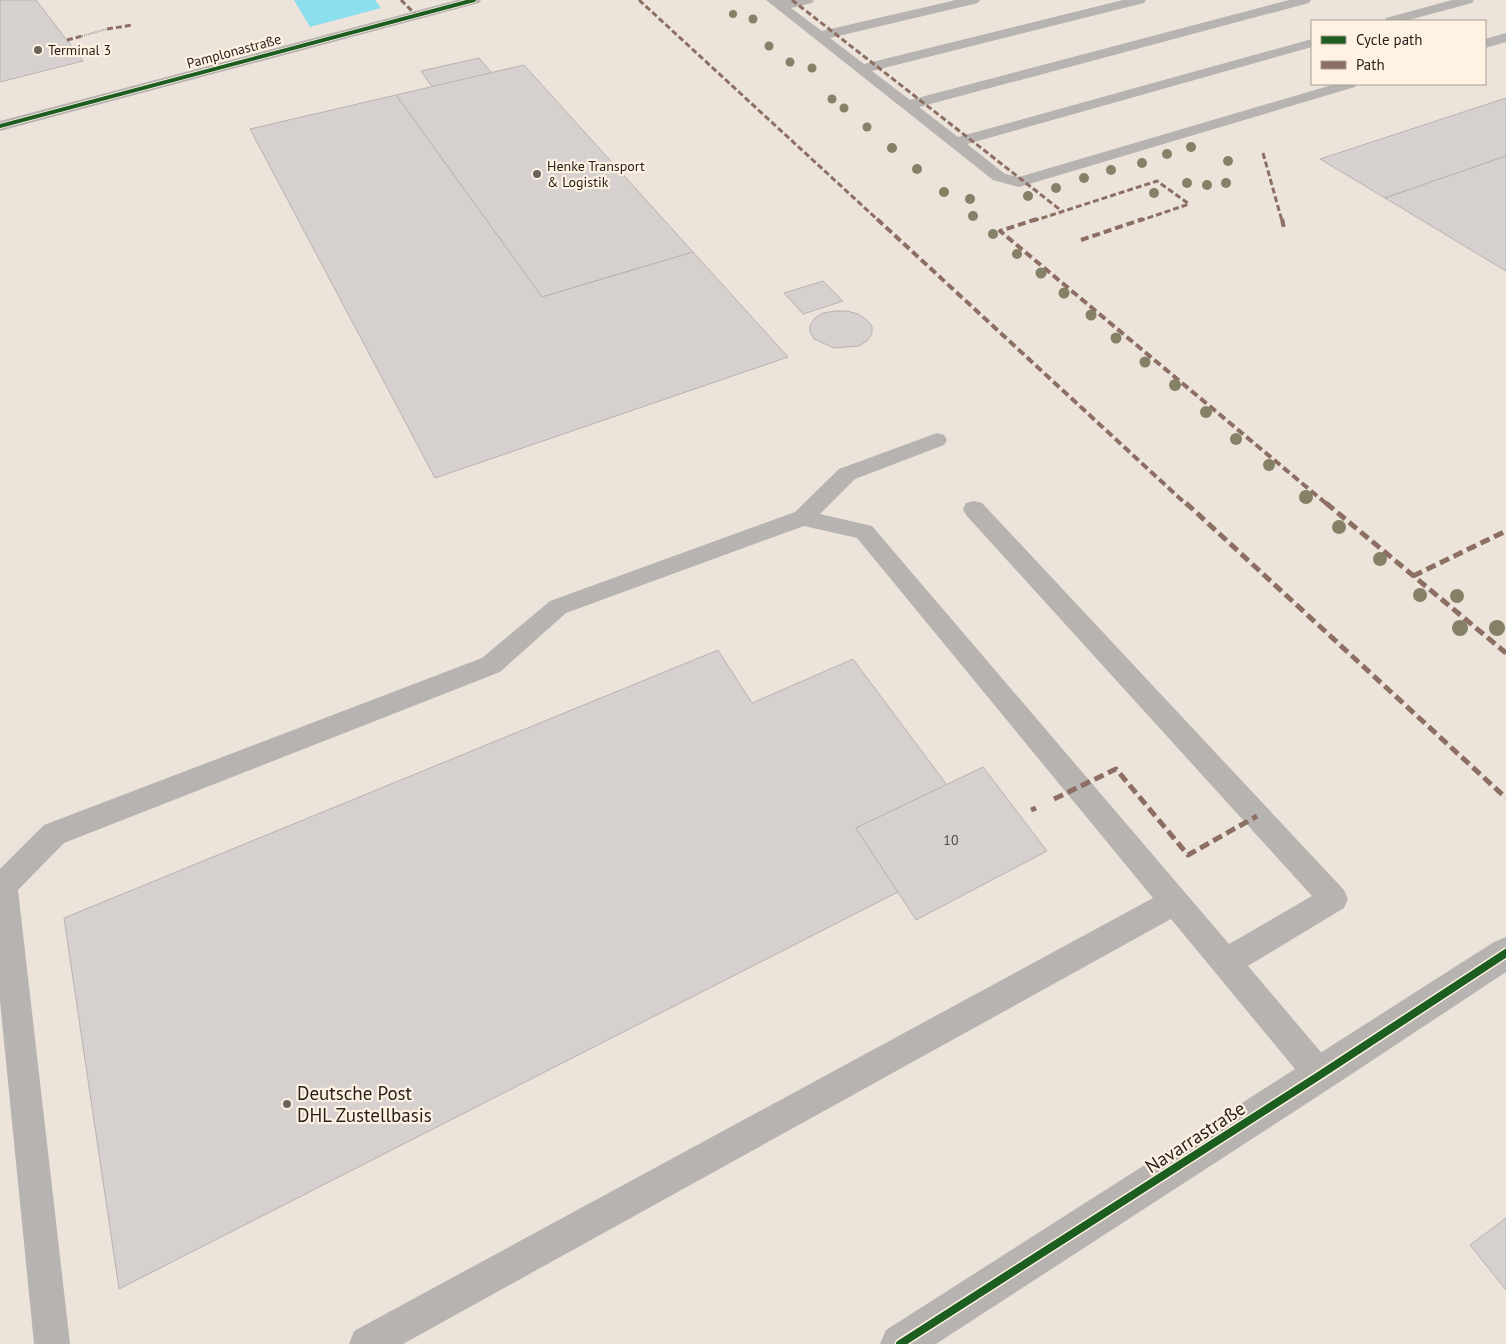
<svg xmlns="http://www.w3.org/2000/svg" width="1506" height="1344" viewBox="0 0 1506 1344" font-family="'PT Sans',sans-serif">
  <style>
    .water { fill: #8cdfec }
    .building { fill: #d6d0cf; stroke: #b8b2b1 }
    .lines { fill: none; stroke-linecap: round; stroke-linejoin: round }
    .path { stroke: #a6a39f; stroke-width: 2; stroke-dasharray: 1 1; stroke-linecap: butt }
    .lane { fill: #b7b3b0; fill-rule: evenodd }
    .street { fill: #b7b3b0; fill-rule: evenodd }
    .quiet-far2 { stroke: #8d6e63; stroke-width: 3; stroke-dasharray: 6 3; stroke-linecap: butt }
    .quiet-far1 { stroke: #8d6e63; stroke-width: 4; stroke-dasharray: 8 4; stroke-linecap: butt }
    .quiet { stroke: #8d6e63; stroke-width: 5; stroke-dasharray: 10 5; stroke-linecap: butt }
    .cycleway-far1-casing { stroke: #fff2e3; stroke-width: 5.5 }
    .cycleway-casing { stroke: #fff2e3; stroke-width: 11 }
    .cycleway-far1 { stroke: #1b5e20; stroke-width: 4 }
    .cycleway { stroke: #1b5e20; stroke-width: 8 }
    .tree { fill: #848167 }
    .poi-dot { fill: #6a645c; stroke: #fff2e3; stroke-width: 2 }
    .labels { text-anchor: middle; dominant-baseline: central; stroke-width: 4.5; stroke-linejoin: round; paint-order: stroke }
    .far-poi-label { font-size: 14px; fill: #241f18; stroke: #fff2e3; text-anchor: start }
    .far-street-label { font-size: 14px; fill: #241f18; stroke: #fff2e3 }
    .number-label { font-size: 14px; fill: #524c47 }
    .near-poi-label { font-size: 19px; fill: #241f18; stroke: #fff2e3; text-anchor: start }
    .near-street-label { font-size: 19px; fill: #241f18; stroke: #fff2e3 }
  </style>
  <rect width="100%" height="100%" fill="#ece4da"/>
  <!-- water -->
  <path class="water" d="M294,0H375L381,8L310,27Z"/>
  <!-- building -->
  <g class="building">
    <path d="M0,0H36L83,61L0,82Z"/>
    <path d="M479,58L492,73L432,87L421,71Z"/>
    <path d="M524,65L693,252L542,297L396,95Z"/>
    <path d="M396,95L542,297L693,252L788,357L435,478L250,129Z"/>
    <path d="M1506,98V156L1385,198L1320,159Z"/>
    <path d="M1506,156V271L1385,198Z"/>
    <path d="M823,281L843,301L803,314L784,293Z"/>
    <path d="M835,311H847L858,314L867,320L872,326V334L867,341L859,346L834,348L814,339L810,332V325L815,318L823,313Z"/>
    <path d="M718,650L752,703L853,659L947,785L856,828L898,892L119,1289L64,918Z"/>
    <path d="M983,767L1047,851L916,920L856,828Z"/>
    <path d="M1506,1218V1290L1470,1245Z"/>
  </g>
  <g class="lines">
    <!-- path -->
    <path class="path" d="M82,36L107,29"/>
    <!-- lane -->
    <g class="lane">
      <path d="M766,0H814L812,3L791,8L822,31L956,0H980L978,3L830,38L864,64L1123,0H1146L1144,3L872,71L910,100L1289,0H1311L1309,3L919,107L958,137L1312,39V47L967,144L1005,174L1019,177L1335,84H1357L1355,87L1019,187L993,180Z"/>
      <path d="M1452,0H1474L1472,3L1405,21H1384L1386,18Z"/>
      <path d="M1506,33V42L1485,48V39Z"/>
      <path d="M937,433L944,435L947,440L944,445L855,479L820,514L872,526L1229,944L1312,896L966,515L963,509L966,503L974,501L982,503L1344,890L1348,899L1344,908L1248,966L1331,1064L1336,1075L1331,1086L1320,1091L1309,1086L1171,919L403,1344H349L354,1331L1153,898L857,538L804,526L566,613L500,672L64,843L18,890L70,1344H34L0,1001V869L44,825L482,658L550,601L795,512L839,469Z"/>
    </g>
    <!-- street -->
    <g class="street">
      <path d="M457,0H481L479,3L0,131V121Z"/>
      <path d="M1506,937V972L1332,1087L936,1344H880L886,1330L1494,942Z"/>
    </g>
    <!-- quiet-far2 -->
    <g class="quiet-far2">
      <path d="M401,0L416,15"/>
      <path d="M639,0L879,221"/>
      <path d="M792,0L1063,212"/>
      <path d="M107,29L133,25"/>
      <path d="M67,40L82,36"/>
      <path d="M1263,153L1282,221"/>
      <path d="M1033,221L1157,181L1189,204"/>
      <path d="M1139,221L1189,204"/>
    </g>
    <!-- quiet-far1 -->
    <g class="quiet-far1">
      <path d="M877,219L1187,505"/>
      <path d="M1037,219L1000,231L1328,505"/>
      <path d="M1282,219L1284,228"/>
      <path d="M1081,240L1143,219"/>
    </g>
    <!-- quiet -->
    <g class="quiet">
      <path d="M1186,503L1506,798"/>
      <path d="M1326,503L1506,653"/>
      <path d="M1413,576L1506,531"/>
      <path d="M1054,799L1116,769L1188,855L1257,816"/>
      <path d="M1031,810L1036,808"/>
    </g>
    <!-- cycleway-far1 casing -->
    <g class="cycleway-far1-casing">
      <path id="cycleway-far1" d="M0,126L474,0"/>
    </g>
    <!-- cycleway casing -->
    <g class="cycleway-casing">
      <path id="cycleway" d="M900,1344L1320,1075L1506,953"/>
    </g>
    <!-- cycleway-far1 -->
    <use href="#cycleway-far1" class="cycleway-far1"/>
    <!-- cycleway -->
    <use href="#cycleway" class="cycleway"/>
  </g>
  <!-- trees -->
  <g class="tree">
    <circle cx="733" cy="14" r="4"/>
    <circle cx="753" cy="19" r="4.5"/>
    <circle cx="769" cy="46" r="4.5"/>
    <circle cx="790" cy="62" r="4.5"/>
    <circle cx="812" cy="68" r="4.5"/>
    <circle cx="832" cy="99" r="4.5"/>
    <circle cx="844" cy="108" r="4.5"/>
    <circle cx="867" cy="127" r="4.5"/>
    <circle cx="1191" cy="147" r="5"/>
    <circle cx="892" cy="148" r="5"/>
    <circle cx="1167" cy="154" r="5"/>
    <circle cx="1228" cy="161" r="5"/>
    <circle cx="1142" cy="163" r="5"/>
    <circle cx="917" cy="169" r="5"/>
    <circle cx="1111" cy="170" r="5"/>
    <circle cx="1084" cy="178" r="5"/>
    <circle cx="1187" cy="183" r="5"/>
    <circle cx="1226" cy="183" r="5"/>
    <circle cx="1207" cy="185" r="5"/>
    <circle cx="1056" cy="188" r="5"/>
    <circle cx="944" cy="192" r="5"/>
    <circle cx="1154" cy="193" r="5"/>
    <circle cx="1028" cy="196" r="5"/>
    <circle cx="970" cy="199" r="5"/>
    <circle cx="973" cy="216" r="5"/>
    <circle cx="993" cy="234" r="5"/>
    <circle cx="1017" cy="254" r="5"/>
    <circle cx="1041" cy="273" r="5.5"/>
    <circle cx="1064" cy="293" r="5.5"/>
    <circle cx="1091" cy="315" r="5.5"/>
    <circle cx="1116" cy="338" r="5.5"/>
    <circle cx="1145" cy="362" r="5.5"/>
    <circle cx="1175" cy="385" r="6"/>
    <circle cx="1206" cy="412" r="6"/>
    <circle cx="1236" cy="439" r="6"/>
    <circle cx="1269" cy="465" r="6"/>
    <circle cx="1306" cy="497" r="7"/>
    <circle cx="1339" cy="527" r="7"/>
    <circle cx="1380" cy="559" r="7"/>
    <circle cx="1420" cy="595" r="7"/>
    <circle cx="1457" cy="596" r="7"/>
    <circle cx="1460" cy="628" r="8"/>
    <circle cx="1497" cy="628" r="8"/>
  </g>
  <!-- markers -->
  <g class="poi-dot">
    <circle cx="38" cy="50" r="5"/>
    <circle cx="537" cy="174" r="5"/>
    <circle cx="287" cy="1104" r="5"/>
  </g>
  <g class="labels">
    <!-- far-poi labels -->
    <g class="far-poi-label">
      <text x="48" y="50">Terminal 3</text>
      <text x="547" y="166">Henke Transport<tspan x="547" dy="16">&amp; Logistik</tspan></text>
    </g>
    <!-- far-street labels -->
    <g class="far-street-label">
      <text transform="translate(234 51) rotate(-15)">Pamplonastraße</text>
    </g>
    <!-- number labels -->
    <g class="number-label">
      <text x="951" y="840">10</text>
    </g>
    <!-- near-poi labels -->
    <g class="near-poi-label">
      <text x="297" y="1093">Deutsche Post<tspan x="297" dy="22">DHL Zustellbasis</tspan></text>
    </g>
    <!-- near-street labels -->
    <g class="near-street-label">
      <text transform="translate(1195 1137) rotate(-33)">Navarrastraße</text>
    </g>
  </g>
  <!-- legend -->
  <rect x="1311" y="20" width="175" height="65" fill="#fff2e3" stroke="#a79e92"/>
  <rect x="1321" y="36" width="25" height="8" fill="#1b5e20" stroke="#a79e92"/>
  <text x="1356" y="45" font-size="15" fill="#241f18">Cycle path</text>
  <rect x="1321" y="61" width="25" height="8" fill="#8d6e63" stroke="#a79e92"/>
  <text x="1356" y="70" font-size="15" fill="#241f18">Path</text>
</svg>
